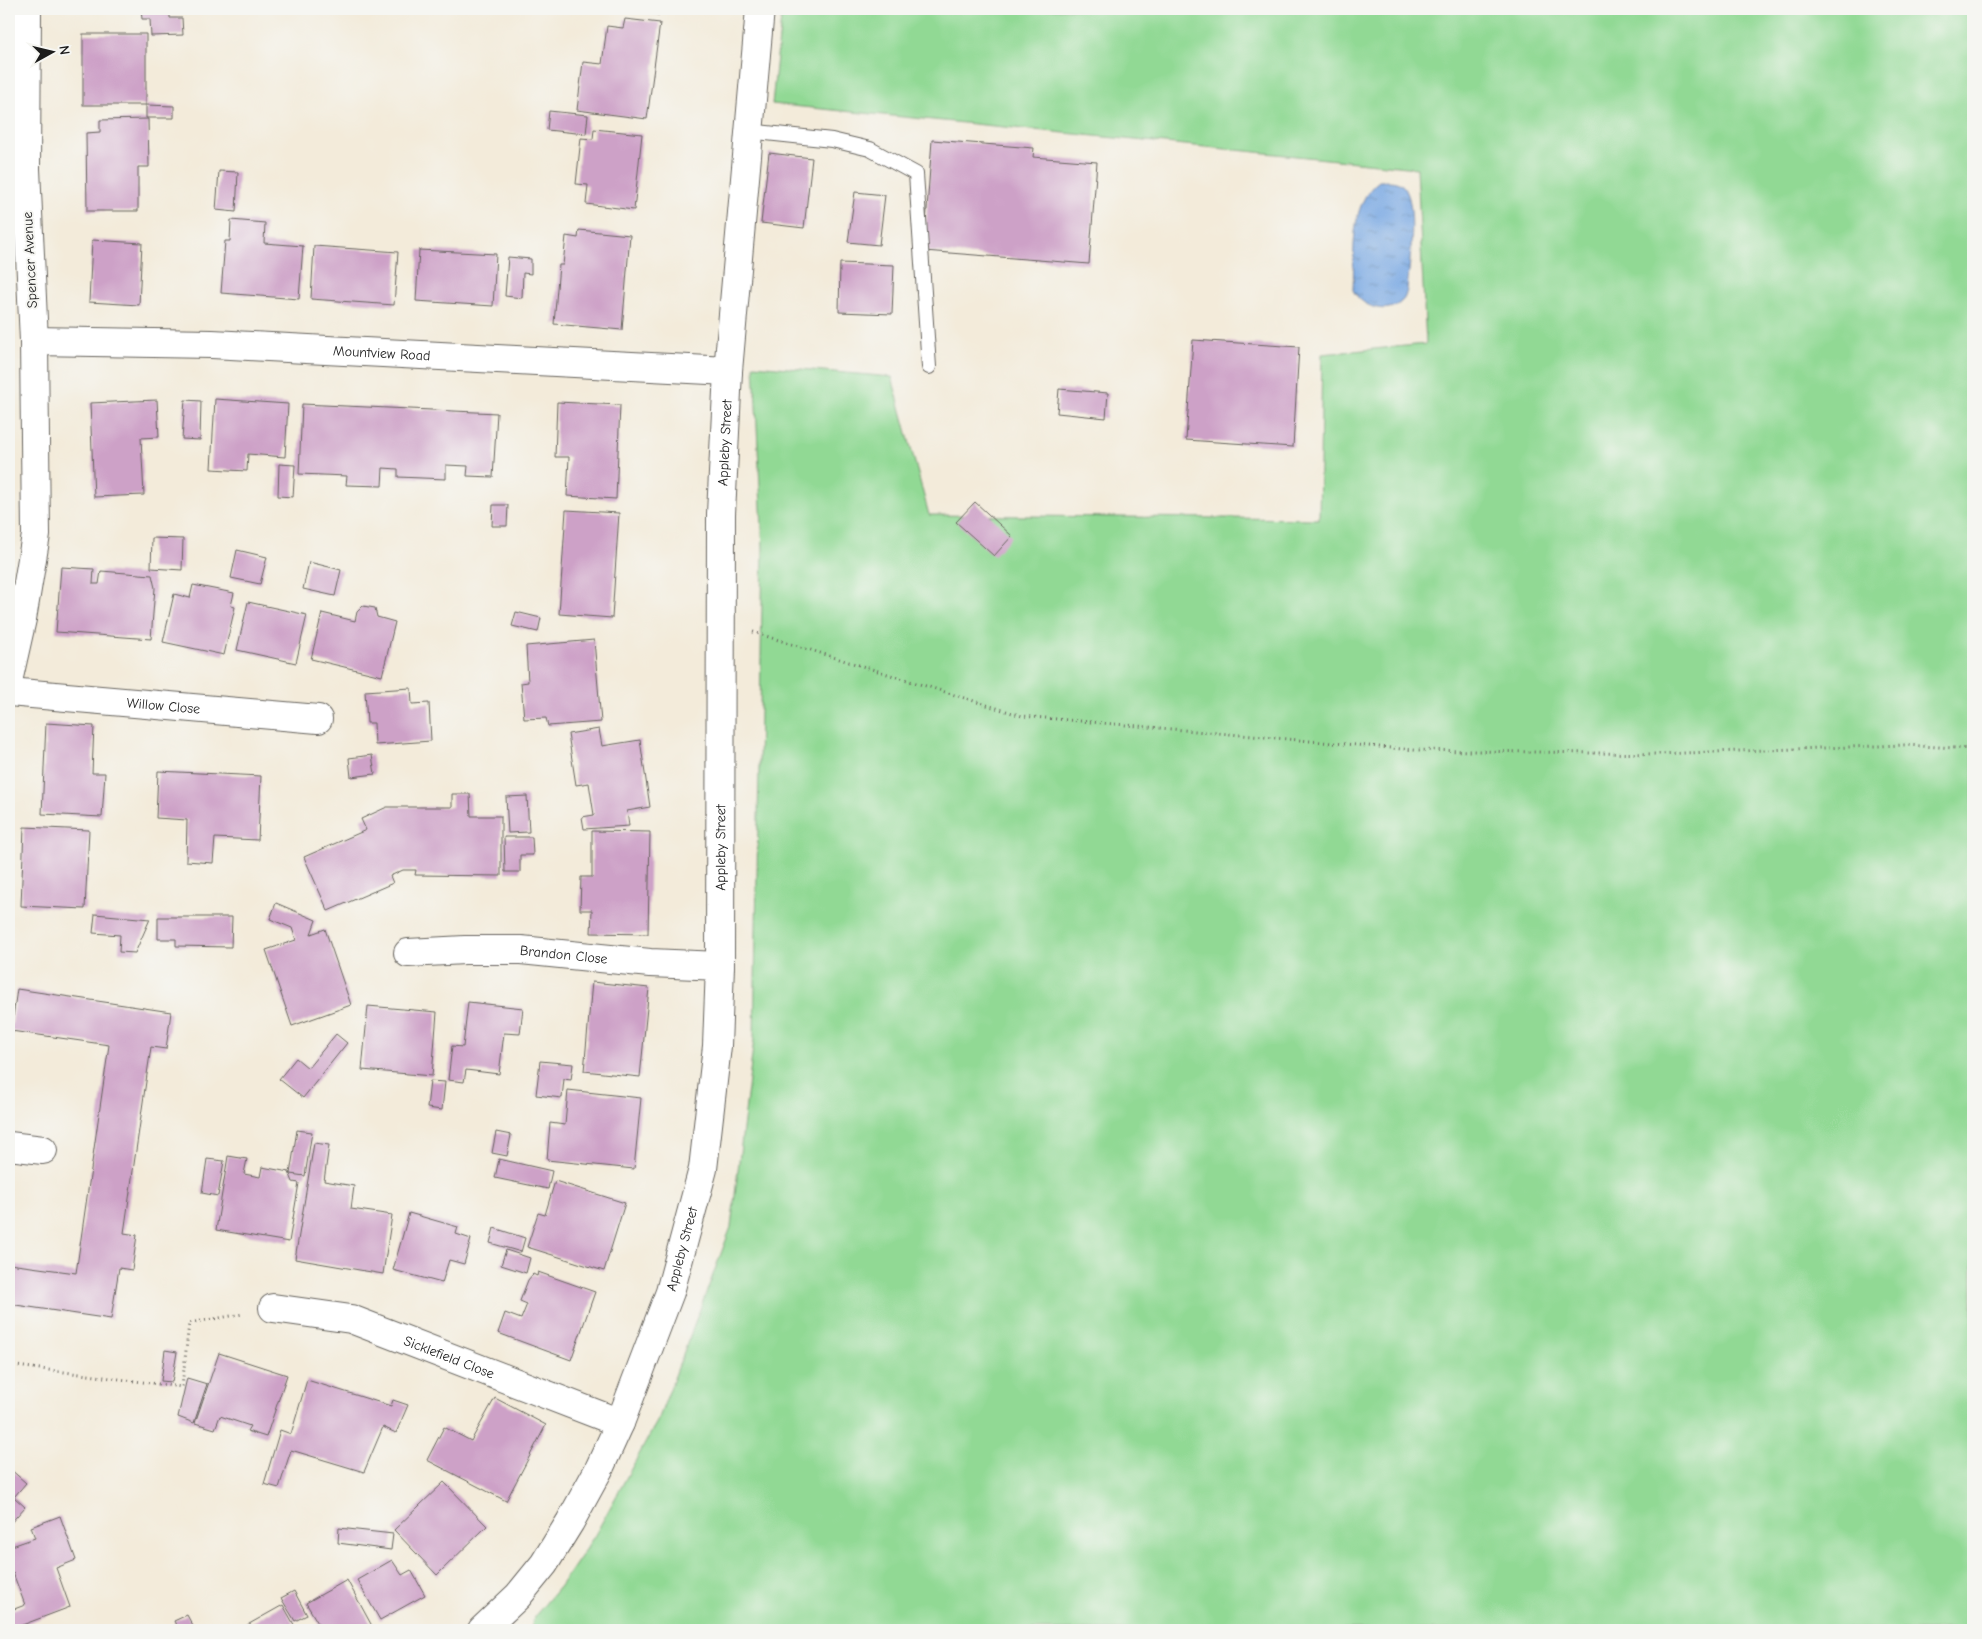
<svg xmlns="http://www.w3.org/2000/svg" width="1982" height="1639" viewBox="0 0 1982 1639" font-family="'Comic Neue',sans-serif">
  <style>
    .grass { fill: #91d994; stroke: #567a58 }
    .water { fill: url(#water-ripples); stroke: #4b6280 }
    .building { fill: #cda1c7 }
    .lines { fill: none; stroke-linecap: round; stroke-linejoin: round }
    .service-casing { stroke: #67645e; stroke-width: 16 }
    .minor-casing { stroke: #67645e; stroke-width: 30 }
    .tertiary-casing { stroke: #67645e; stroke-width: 30 }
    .path { stroke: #67645e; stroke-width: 3; stroke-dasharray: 1 4; stroke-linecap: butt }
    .service { stroke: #fff; stroke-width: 14 }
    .minor { stroke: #fff; stroke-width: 28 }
    .tertiary { stroke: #fff; stroke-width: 28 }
    .labels { text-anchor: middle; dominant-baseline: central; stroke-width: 4; stroke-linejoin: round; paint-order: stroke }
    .street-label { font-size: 14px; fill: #1c1c1c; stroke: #f6f6f2 }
  </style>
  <defs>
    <pattern id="water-ripples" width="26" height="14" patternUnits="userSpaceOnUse" patternTransform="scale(1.25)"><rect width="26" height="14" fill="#7aa9e3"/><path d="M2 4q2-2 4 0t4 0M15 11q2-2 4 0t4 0" fill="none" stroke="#6389b7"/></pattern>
  </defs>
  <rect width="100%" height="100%" fill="#f6f6f2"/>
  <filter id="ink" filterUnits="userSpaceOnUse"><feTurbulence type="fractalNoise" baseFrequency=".02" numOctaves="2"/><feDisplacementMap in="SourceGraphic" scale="10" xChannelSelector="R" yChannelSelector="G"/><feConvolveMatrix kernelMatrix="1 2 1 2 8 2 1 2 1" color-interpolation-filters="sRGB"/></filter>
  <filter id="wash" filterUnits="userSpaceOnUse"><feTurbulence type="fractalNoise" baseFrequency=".0096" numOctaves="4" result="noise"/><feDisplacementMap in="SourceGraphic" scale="20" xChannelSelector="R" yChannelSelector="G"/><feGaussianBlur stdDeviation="1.12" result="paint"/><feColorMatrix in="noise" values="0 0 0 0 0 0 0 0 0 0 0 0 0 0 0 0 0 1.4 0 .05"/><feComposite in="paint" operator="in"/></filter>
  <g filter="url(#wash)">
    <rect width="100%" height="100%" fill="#f3ebda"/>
    <!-- grass -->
    <path class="grass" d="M782,9H1973V1630H531L534,1617L560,1586L595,1535L659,1418L731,1227L754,1039L763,548L754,365L892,377L929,515L1319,519L1322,354L1426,344L1417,168L772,104Z"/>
    <!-- water -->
    <path class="water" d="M1379,181C1386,181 1396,180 1402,185C1419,199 1409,268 1407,290C1406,293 1405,299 1402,301C1387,316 1361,307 1353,290C1355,255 1348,204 1379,181Z"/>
    <g id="blocks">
      <!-- building -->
      <g class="building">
        <path d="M141,9H170V18H182L183,35L151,36L150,19H142Z"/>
        <path d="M617,9H660L659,15Z"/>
        <path d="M625,19L660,23L647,119L577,110L583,62L602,64L607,26L623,28Z"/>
        <rect x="83" y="34" width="63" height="71"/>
        <path d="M146,105L174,106V118H146Z"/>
        <path d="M549,111L588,115L586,134L547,130Z"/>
        <path d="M148,119L149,167H138V211H87L86,133L100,132V120Z"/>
        <path d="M594,129L642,134L634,210L586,204L588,185L576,184L581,138L593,139Z"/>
        <path d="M932,140L1034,148L1033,157L1097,162L1089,264L924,251Z"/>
        <path d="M769,153L812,158L804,228L761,223Z"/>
        <path d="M219,171L238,172L236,212L216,210Z"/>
        <path d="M855,192L885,195L879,245L848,242Z"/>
        <path d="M231,220L265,223L264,243L303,246L299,299L221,293L225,241H230Z"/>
        <path d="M579,230L630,235L622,330L554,324L559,265H563L566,236L578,238Z"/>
        <path d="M92,240L142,243L139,305L89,302Z"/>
        <path d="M314,246L398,252L394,305L311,299Z"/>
        <path d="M419,250L496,254L493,306L416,301Z"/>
        <path d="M508,257L531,259V274L523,273L522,298L505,296Z"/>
        <path d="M840,263L894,265L892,314L839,312Z"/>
        <path d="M1193,340L1299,347L1293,447L1186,440Z"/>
        <path d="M1059,389L1108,393L1106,418L1057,413Z"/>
        <path d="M215,399L288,404L285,457L248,454L247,471L211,469Z"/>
        <path d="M157,400L159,437L141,438L144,495L94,497L90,403Z"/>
        <path d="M185,400L201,401L200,440L182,439Z"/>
        <path d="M557,402L620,405L616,499L567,496L569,457H555Z"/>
        <path d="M302,404L497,413L493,477L467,476L468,466L446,465V479L398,477V469L383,468L382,486L346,485L347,476L299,474Z"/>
        <path d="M279,464L295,465L293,497L278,496Z"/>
        <path d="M975,502L1012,536L994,556L956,522Z"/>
        <path d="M493,505H508L507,526H492Z"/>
        <path d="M566,510L619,513L612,618L559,614Z"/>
        <path d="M152,538L183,539L182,570L151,568Z"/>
        <path d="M237,550L267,557L260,584L231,578Z"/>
        <path d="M309,562L341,570L335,596L303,589Z"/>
        <path d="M61,567L94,569L93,584H99L101,571L152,575L155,588L151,639L56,632Z"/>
        <path d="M193,585L234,593L231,606L235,607L224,655L163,642L174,594L190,598Z"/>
        <path d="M248,602L307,615L296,663L237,650Z"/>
        <path d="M363,606L375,608L377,617L395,622L382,676L311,659L322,613L355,621L357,612Z"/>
        <path d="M516,612L541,618L538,632L512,626Z"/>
        <path d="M594,640L601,722L548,726L546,718L524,719L521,683L528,682L526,646Z"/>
        <path d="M411,688L412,704L429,703L431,741L375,745L374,723H367L365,691Z"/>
        <path d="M46,723L94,726L92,773H105L102,817L42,814Z"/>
        <path d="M599,729L602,746L640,740L650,807L627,811L629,826L584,829L582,817L594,815L589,783L576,785L568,734Z"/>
        <path d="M372,755L375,774L351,777L349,758Z"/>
        <path d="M158,771L261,776L258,840L215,838L213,863L186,861L187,820L156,818Z"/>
        <path d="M452,794H470L471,816H501V876L415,875L416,870H403L390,876L393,883L328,911L304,857L366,830L361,819L387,807H452Z"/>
        <path d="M527,796L529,832L508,833L506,797Z"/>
        <path d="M24,827L89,830L85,909L21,906Z"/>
        <path d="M592,831L650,832L648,934L591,933L592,910H580L581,877H592Z"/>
        <path d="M504,837H532L533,855H520V872H505Z"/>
        <path d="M276,903L316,920L311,934L325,929L351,1005L292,1026L266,950L296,940L292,928L270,919Z"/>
        <path d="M95,914L150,919L135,953L119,952L120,935L93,933Z"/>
        <path d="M158,917H232L231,947L176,946V939H158Z"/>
        <path d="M592,982L649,988L640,1077L584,1071Z"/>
        <path d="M17,989L171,1012L166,1049L151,1047L124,1233L137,1235L132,1270L119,1268L111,1319L9,1304V1264L76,1273L109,1045L11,1031Z"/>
        <path d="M468,1002L523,1008L520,1034L504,1033L499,1074L466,1070L464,1082L448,1080L452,1046L463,1047Z"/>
        <path d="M368,1006L437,1012L432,1076L362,1070Z"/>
        <path d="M336,1034L347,1043L303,1098L279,1079L296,1058L308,1068Z"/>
        <path d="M540,1061L573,1064L571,1080L564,1079L562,1098L536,1095Z"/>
        <path d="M430,1081L445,1082L442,1110L427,1108Z"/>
        <path d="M568,1090L641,1098L634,1169L547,1160L550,1123L565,1125Z"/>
        <path d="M297,1130L312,1132L305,1176L290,1174Z"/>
        <path d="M496,1132L511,1135L507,1156L492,1153Z"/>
        <path d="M314,1143L329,1145L324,1181L354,1186L351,1209L392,1215L383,1274L295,1259Z"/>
        <path d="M228,1156L247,1159L244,1174L260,1177L262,1167L289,1172L293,1182L299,1183L289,1242L216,1230Z"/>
        <path d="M207,1159L224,1161L218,1196L202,1193Z"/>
        <path d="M499,1159L552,1171L548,1189L495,1178Z"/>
        <path d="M555,1181L625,1203L604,1271L527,1247L538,1213L545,1215Z"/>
        <path d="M409,1213L458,1227L456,1234L471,1239L464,1264L449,1260L442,1283L393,1270Z"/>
        <path d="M494,1228L525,1238L521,1252L490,1243Z"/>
        <path d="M506,1250L530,1258L526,1273L501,1265Z"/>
        <path d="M538,1272L595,1292L571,1360L498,1333L505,1313L521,1319L527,1304L520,1301L528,1280L533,1274L537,1276Z"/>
        <path d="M165,1350L177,1352L172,1382L161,1381Z"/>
        <path d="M219,1353L287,1375L266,1437L247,1431L250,1426L220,1416L215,1429L195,1423Z"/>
        <path d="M187,1378L207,1384L194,1423L178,1417Z"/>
        <path d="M307,1380L391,1406L393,1400L408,1405L396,1433L383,1427L364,1472L291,1450L279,1488L264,1484L280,1430L291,1434Z"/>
        <path d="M495,1398L546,1425L506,1501L427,1460L444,1427L471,1441Z"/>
        <path d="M9,1468L26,1483L14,1497L25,1507L9,1525Z"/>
        <path d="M444,1482L487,1526L437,1575L394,1530Z"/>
        <path d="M60,1516L76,1560L56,1568L70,1607L9,1630V1611L25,1605L13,1573L9,1575V1547L35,1538L31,1527Z"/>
        <path d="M339,1528L393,1534L391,1550L338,1543Z"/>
        <path d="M392,1560L402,1575L411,1570L425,1595L380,1620L357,1580Z"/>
        <path d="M347,1580L372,1626L364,1630H322L306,1603Z"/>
        <path d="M294,1591L307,1615L295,1621L281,1598Z"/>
        <path d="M283,1605L297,1630H239L242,1628Z"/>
        <path d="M187,1615L195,1630H176L178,1629L174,1621Z"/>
      </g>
    </g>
  </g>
  <g filter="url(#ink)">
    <use href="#blocks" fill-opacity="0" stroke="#67645e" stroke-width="1"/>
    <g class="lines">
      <!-- service casing -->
      <g class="service-casing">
        <path id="service" d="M748,131L832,140L870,149L916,174L929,367"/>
      </g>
      <!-- minor casing -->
      <g class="minor-casing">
        <g id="minor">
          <path id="s1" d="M34,341L212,344L728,371"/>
          <path d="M9,677L22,619L36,535L34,341L26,169L27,9"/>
          <path id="s2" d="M9,692L318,719"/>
          <path id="s3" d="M408,953L465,950H521L650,963L720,966"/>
          <path d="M9,1146L43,1150"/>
          <path id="s4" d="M273,1308L351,1319L620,1423"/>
        </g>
      </g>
      <!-- tertiary casing -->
      <g class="tertiary-casing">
        <g id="tertiary">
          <path id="s5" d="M482,1630L518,1596L544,1564L570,1522L599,1469L620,1423L670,1292L703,1169L717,1046L720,966L721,514L728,371L760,9"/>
        </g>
      </g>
      <!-- path -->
      <g class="path">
        <path d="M753,632L1022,716L1414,750L1657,754L1904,745L1973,749"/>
        <path d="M9,1365L182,1387L189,1323L243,1314"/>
      </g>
      <!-- service -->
      <use href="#service" class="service"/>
      <!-- minor -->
      <use href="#minor" class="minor"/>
      <!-- tertiary -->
      <use href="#tertiary" class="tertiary"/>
    </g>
  </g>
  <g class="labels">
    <!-- street labels -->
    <g class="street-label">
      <text transform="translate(30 260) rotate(-93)">Spencer Avenue</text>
      <text stroke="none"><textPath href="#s1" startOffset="348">Mountview Road</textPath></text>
      <text stroke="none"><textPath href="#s5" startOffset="1246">Appleby Street</textPath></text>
      <text stroke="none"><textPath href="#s2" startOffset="155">Willow Close</textPath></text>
      <text stroke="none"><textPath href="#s5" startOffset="841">Appleby Street</textPath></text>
      <text stroke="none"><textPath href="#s3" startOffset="156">Brandon Close</textPath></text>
      <text stroke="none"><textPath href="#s5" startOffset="436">Appleby Street</textPath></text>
      <text stroke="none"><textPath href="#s4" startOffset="184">Sicklefield Close</textPath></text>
    </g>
  </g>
  <!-- margin -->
  <rect width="1982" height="1639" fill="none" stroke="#f6f6f2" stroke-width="30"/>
  <!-- north arrow -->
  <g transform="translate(52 52) rotate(82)" stroke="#f6f6f2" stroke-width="4" paint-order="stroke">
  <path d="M0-4L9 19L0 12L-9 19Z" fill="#1c1c1c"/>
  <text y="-8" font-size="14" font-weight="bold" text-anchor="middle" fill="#1c1c1c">N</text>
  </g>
</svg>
